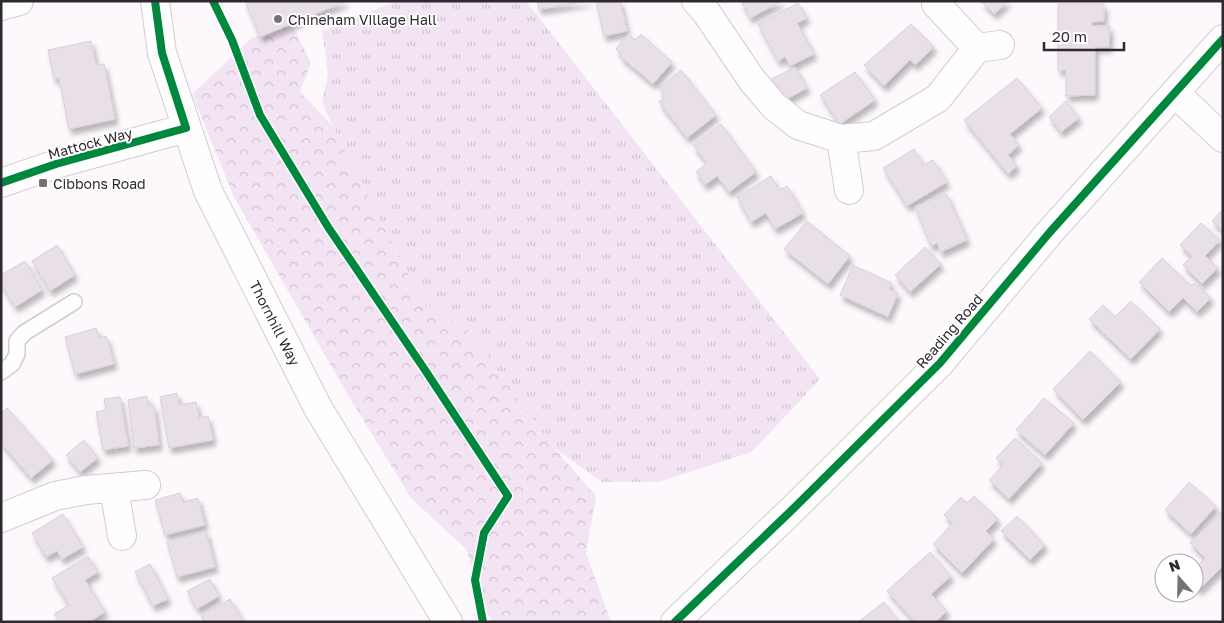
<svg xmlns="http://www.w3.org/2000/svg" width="1224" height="623" viewBox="0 0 1224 623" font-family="'Golos Text',sans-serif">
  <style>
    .grass { fill: url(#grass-tufts) }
    .forest { fill: url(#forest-crowns) }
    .building { fill: #e8dfe8; stroke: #d8d2d7; filter: url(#shadow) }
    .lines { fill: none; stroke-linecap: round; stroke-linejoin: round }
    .service-casing { stroke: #d2ccd2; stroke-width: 18 }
    .minor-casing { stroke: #d2ccd2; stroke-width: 30 }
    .service { stroke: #fffeff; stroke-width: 15 }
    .minor { stroke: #fffeff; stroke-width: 28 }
    .cycleway-casing { stroke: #fff; stroke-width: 11 }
    .cycleway { stroke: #00873e; stroke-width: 8 }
    .poi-dot { fill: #777177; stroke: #fff; stroke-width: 2 }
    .labels { text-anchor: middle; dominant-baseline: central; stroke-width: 4; stroke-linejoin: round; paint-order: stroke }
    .poi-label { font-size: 14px; fill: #2f282f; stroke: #fff; text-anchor: start }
    .street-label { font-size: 14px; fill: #2f282f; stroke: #fff }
  </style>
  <defs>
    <pattern id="grass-tufts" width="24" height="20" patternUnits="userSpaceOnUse" patternTransform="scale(1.25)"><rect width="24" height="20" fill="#f3e4f3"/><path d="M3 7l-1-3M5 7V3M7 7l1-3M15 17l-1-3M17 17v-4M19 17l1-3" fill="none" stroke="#d1c4d1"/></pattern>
    <pattern id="forest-crowns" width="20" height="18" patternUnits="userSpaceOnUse" patternTransform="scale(1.25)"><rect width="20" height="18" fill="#f3e4f3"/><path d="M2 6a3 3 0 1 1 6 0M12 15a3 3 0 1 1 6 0" fill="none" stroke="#d1c4d1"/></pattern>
    <filter id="shadow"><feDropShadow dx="3" dy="5.5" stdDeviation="2.5" flood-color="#0004"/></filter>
  </defs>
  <rect width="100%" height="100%" fill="#fcf8fc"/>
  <!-- grass -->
  <path class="grass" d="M397,1H526L820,379L752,452L658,482H602L554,448L469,331L423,303L332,125L322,102L328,74L322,31Z"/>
  <!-- forest -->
  <path class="forest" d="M292,24L311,63L300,92L332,125L423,303L469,331L554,448L596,496L586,553L611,622H494L487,613L466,549L411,498L345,390L234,197L192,94L252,38Z"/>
  <!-- building -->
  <g class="building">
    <path d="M245,1H347L260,37Z"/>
    <path d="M537,1H590L539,9Z"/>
    <path d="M596,1H620L627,31L604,36Z"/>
    <path d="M741,1H782L750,18Z"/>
    <path d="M981,1H1008L994,14Z"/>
    <path d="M798,3L807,18L797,23L814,54L790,66L785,57L778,61L758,24Z"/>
    <path d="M1058,4H1104V21L1092,22V26H1110L1109,47H1095V95L1066,96V70H1058Z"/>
    <path d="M911,24L934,47L915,65L910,60L884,86L864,65Z"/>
    <path d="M628,34L635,40L641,34L672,62L653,84L620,56L621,54L616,49Z"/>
    <path d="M91,41L96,65L104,64L115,119L69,129L59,78L54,79L48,50Z"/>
    <path d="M795,67L807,88L776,105L764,83Z"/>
    <path d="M681,70L716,115L687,138L659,102L665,96L659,88Z"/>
    <path d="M855,72L875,100L840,124L820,95Z"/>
    <path d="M1017,78L1042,108L1010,134L1019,145L1008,155L1017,166L1008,174L964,120Z"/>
    <path d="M1066,101L1079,118L1061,132L1049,117Z"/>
    <path d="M721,124L756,172L729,192L717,176L705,185L696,172L707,163L693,145Z"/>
    <path d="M914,149L924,165L933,160L947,182L907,206L883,168Z"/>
    <path d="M771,176L779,190L787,186L803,213L775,229L766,213L751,222L737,197Z"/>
    <path d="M946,193L967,240L941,252L937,243L931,246L915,207Z"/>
    <path d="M1223,209V231L1212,221Z"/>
    <path d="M807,221L850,256L828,284L784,249Z"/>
    <path d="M1201,223L1220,240L1205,256L1218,268L1202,284L1183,265L1192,256L1180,245Z"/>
    <path d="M57,245L75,275L50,291L32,261Z"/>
    <path d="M925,247L941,264L910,292L895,275Z"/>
    <path d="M1162,258L1191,286L1195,283L1211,298L1197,312L1183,298L1169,312L1139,282Z"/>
    <path d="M25,261L42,290L15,307L1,284V275Z"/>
    <path d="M853,265L892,283L889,289L898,293L888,317L840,295Z"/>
    <path d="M1131,301L1160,329L1131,359L1089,319L1103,305L1115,317Z"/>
    <path d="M96,328L99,338L106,336L114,364L75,374L65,337Z"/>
    <path d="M1090,351L1121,382L1083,420L1053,389Z"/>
    <path d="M177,393L179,405L196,402L199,418L208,416L213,440L169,448L160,397Z"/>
    <path d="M147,396L148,406L154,405L159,445L134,448L128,400Z"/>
    <path d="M120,397L128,446L103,450L96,412L106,410L104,399Z"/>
    <path d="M1044,398L1074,423L1045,455L1016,430Z"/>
    <path d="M7,408L53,460L31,478L1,443V413Z"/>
    <path d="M1015,438L1042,463L1009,499L989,480L1003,465L996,458Z"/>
    <path d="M84,440L98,458L80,472L66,455Z"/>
    <path d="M1189,482L1216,506L1191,534L1165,510Z"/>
    <path d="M180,493L183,502L198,498L205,525L165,535L155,500Z"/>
    <path d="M974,496L998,519L986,531L994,539L962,573L933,544L953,523L944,515L961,497L967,503Z"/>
    <path d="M1221,512L1223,514V566L1199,590L1194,585V570L1205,558L1190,543Z"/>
    <path d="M63,514L83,547L62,559L57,551L46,557L32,533Z"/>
    <path d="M1017,516L1045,545L1030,560L1001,531Z"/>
    <path d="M206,531L215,567L177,577L167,542Z"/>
    <path d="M930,552L951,576L931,594L947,611L936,622H915L887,591Z"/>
    <path d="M88,556L98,572L85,580L105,612L89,622H59L54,614L69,605L52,578Z"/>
    <path d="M150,564L168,599L153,606L135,572Z"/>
    <path d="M210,579L219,596L197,609L187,591Z"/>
    <path d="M230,599L244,622H204L201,616Z"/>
    <path d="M884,602L899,622H858Z"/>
  </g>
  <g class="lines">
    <!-- service casing -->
    <g class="service-casing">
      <path id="service" d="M1,372L12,364L17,354V341L24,333L74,302"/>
    </g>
    <!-- minor casing -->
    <g class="minor-casing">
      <g id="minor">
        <path d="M155,1L162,53L208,191L318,408L448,622"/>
        <path d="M696,1L706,12L752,80L774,106L798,125L841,139L874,136L938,98L977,48"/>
        <path d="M936,4L977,48L1000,45"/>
        <path d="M1,6L19,1"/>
        <path d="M1175,93L1223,138"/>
        <path d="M841,139L849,190"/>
        <path d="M1,183L56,164L186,128"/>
        <path d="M114,488L122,536"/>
        <path d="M1,518L55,496L86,490L146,485"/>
        <path d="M675,622L795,507L940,363L1050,232L1223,39"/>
      </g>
    </g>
    <!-- service -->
    <use href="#service" class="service"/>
    <!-- minor -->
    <use href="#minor" class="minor"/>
    <!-- cycleway casing -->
    <g class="cycleway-casing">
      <g id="cycleway">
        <path d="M213,1L232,40L260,115L328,227L425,370L508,496L484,533L475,580L483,622"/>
        <path d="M1,183L56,164L186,128L162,53L155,1"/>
        <path d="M675,622L795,507L940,363L1050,232L1223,39"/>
      </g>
    </g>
    <!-- cycleway -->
    <use href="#cycleway" class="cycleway"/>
  </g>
  <!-- markers -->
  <g class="poi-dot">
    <circle cx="278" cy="19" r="5"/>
    <rect x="38" y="178" width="10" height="10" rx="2.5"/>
  </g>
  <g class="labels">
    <!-- poi labels -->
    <g class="poi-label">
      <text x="288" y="19">Chineham Village Hall</text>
      <text x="53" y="183">Cibbons Road</text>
    </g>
    <!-- street labels -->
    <g class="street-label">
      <text transform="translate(90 143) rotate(-15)">Mattock Way</text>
      <text transform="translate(275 323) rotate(63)">Thornhill Way</text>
      <text transform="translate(949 331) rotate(-49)">Reading Road</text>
    </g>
  </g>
  <!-- border -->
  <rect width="1224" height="623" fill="none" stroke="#2f282f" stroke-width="5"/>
  <!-- north arrow -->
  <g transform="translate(1179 578) rotate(340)"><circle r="24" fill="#ffffff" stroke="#aca9ac"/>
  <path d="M0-4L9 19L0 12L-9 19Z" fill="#777177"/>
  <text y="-8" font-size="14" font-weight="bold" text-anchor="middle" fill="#2f282f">N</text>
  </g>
  <!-- scale -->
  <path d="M1044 42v8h80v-8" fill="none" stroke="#2f282f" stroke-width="2.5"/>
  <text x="1052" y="42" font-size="15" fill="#2f282f" stroke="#ffffff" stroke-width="4" paint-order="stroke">20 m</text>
</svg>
